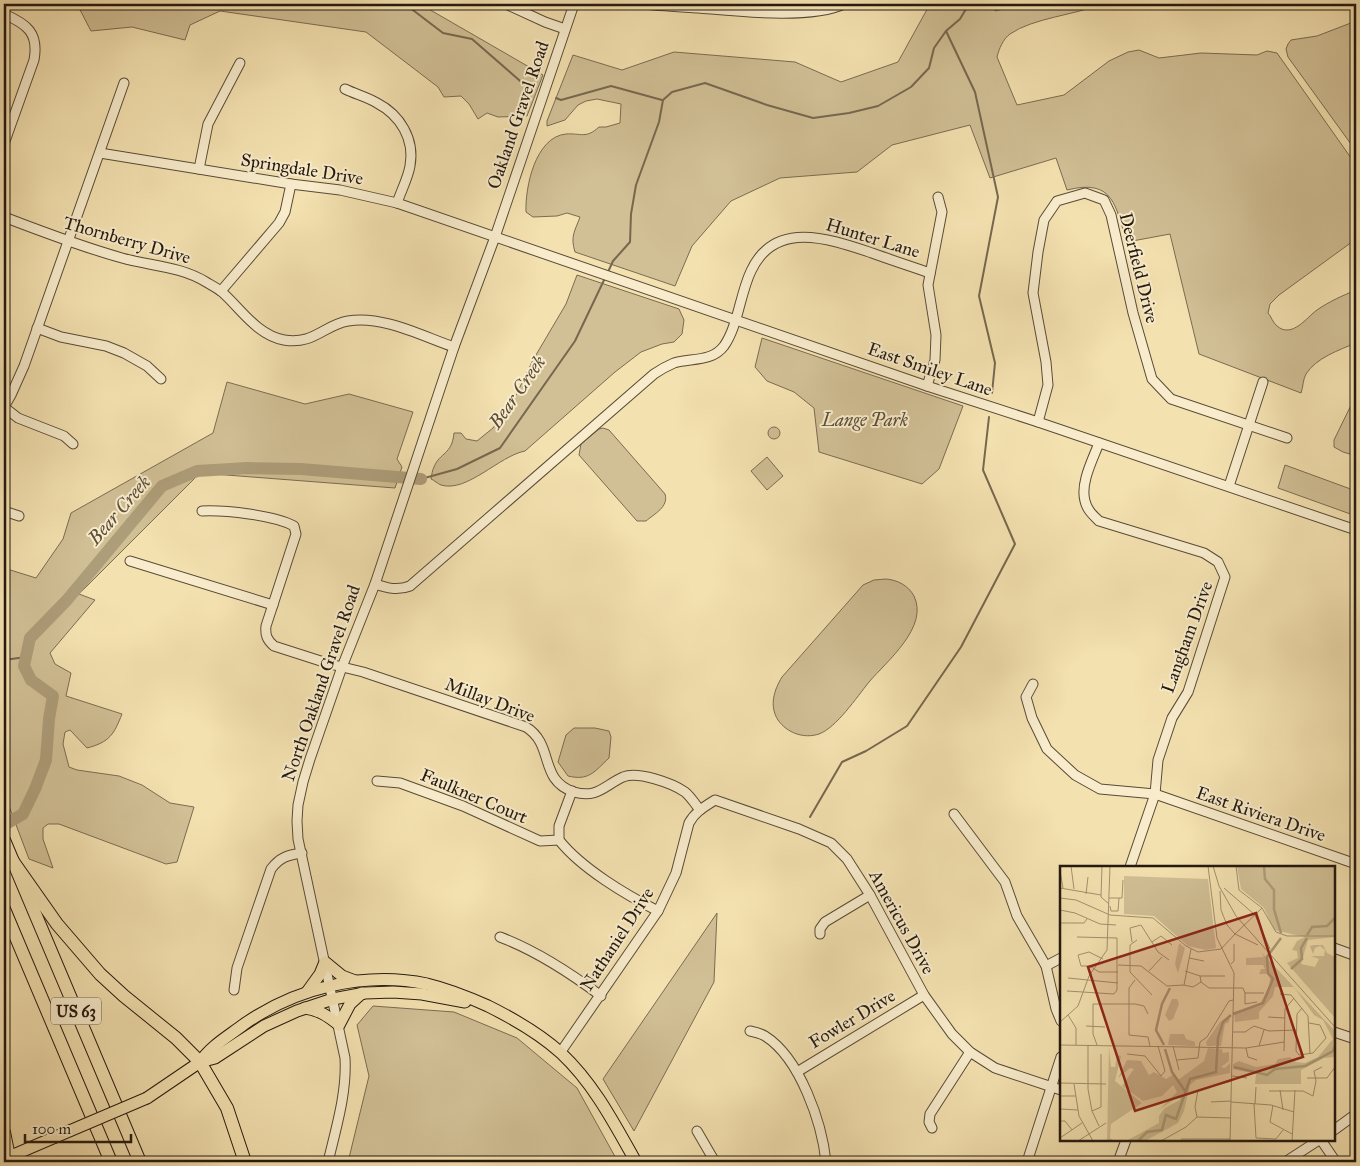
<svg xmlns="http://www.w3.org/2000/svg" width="1360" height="1166" viewBox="0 0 1360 1166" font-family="'IM FELL Great Primer',serif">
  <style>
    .green { fill: #d1bf95; stroke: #7a6c52 }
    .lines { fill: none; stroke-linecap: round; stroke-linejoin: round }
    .stream { stroke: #76684f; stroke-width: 2 }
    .river { stroke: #ad9d79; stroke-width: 12 }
    .minor-casing { stroke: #584b37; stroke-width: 11 }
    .major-casing { stroke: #24190f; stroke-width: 13 }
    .highway-casing { stroke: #24190f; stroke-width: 14 }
    .minor { stroke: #f8eccc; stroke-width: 9 }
    .major { stroke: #f4e1b0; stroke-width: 11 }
    .highway { stroke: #f4e1b0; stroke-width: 12 }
    .major-bridge-casing { stroke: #24190f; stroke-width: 13; stroke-linecap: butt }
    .major-bridge { stroke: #f4e1b0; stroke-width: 11 }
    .labels { text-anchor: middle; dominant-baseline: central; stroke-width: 4; stroke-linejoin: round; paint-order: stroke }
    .shield { fill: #f8eccc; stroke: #645848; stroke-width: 1 }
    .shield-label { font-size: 16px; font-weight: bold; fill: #24190f }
    .street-label { font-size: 18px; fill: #24190f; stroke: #f8eccc }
    .park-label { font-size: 18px; font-style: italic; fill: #584b37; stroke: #f8eccc }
    .water-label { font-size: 19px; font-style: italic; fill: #5b4e39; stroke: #f8eccc }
    .inset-river { fill: none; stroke: #ad9d79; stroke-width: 2.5 }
    .inset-road { fill: none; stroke: #a19170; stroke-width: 1 }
    .view { fill: #8f2418; fill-opacity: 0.15; stroke: #8f2418; stroke-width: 2.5 }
    .inset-edge { fill: none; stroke: #24190f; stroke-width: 2.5 }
  </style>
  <rect width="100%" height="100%" fill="#f4e1b0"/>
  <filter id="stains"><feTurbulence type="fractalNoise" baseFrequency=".004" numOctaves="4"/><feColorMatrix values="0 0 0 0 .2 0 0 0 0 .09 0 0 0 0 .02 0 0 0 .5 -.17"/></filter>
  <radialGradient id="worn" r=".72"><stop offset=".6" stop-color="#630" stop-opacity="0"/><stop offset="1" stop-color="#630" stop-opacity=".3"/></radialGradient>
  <!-- green -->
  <g class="green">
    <path d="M77,4H420L543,75L527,116L498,117L487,113L478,119L469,104L461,96L444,97L438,87L366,32L220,11L190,25L185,40L132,27L91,31Z"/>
    <path d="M930,4H997L995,11L1022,4H1102C1075,15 1033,18 1010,34C1003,39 999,49 997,57L1017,105L1064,95L1109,61L1128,52L1139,50L1159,58L1201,53L1257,55L1267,51L1277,53L1356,165V239L1279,295L1270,304L1268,313C1271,316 1273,323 1277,326C1292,339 1307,317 1317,310C1330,301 1342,296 1356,290V343C1339,350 1316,358 1306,374C1303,379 1303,388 1301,393L1199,354L1170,234L1127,242C1115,207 1115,178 1067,190L1056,158L990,178L970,125L892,145L857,172L780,178L731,201L692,246L675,286L575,252C570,236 575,231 580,217L567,213L557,216L533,217L526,212C525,188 535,137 566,134C581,133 586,139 599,127H606L620,123L621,104L597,99L586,101L578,105L565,120L547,126V121L573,55L622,70L674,52L795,62L841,82L898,62Z"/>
    <path d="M1356,21V151L1288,57L1286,49L1288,44L1291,40L1317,36Z"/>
    <path d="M577,275L679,309L684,320L682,334L674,342L662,344L641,352L615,372L525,451C499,456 467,493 441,485C438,484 434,480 431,479C432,475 432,470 434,467C440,452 452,455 454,433H461L466,439L477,441L493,428L516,395L533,360L566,304Z"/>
    <path d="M762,338L963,406L939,469L922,484L819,452L814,408L794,392L767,381L755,367Z"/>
    <path d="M227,382L305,404L349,394L413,412L397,459L402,467L395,488L200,473L79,594L95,600L50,653L55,664L71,673L66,696L122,714C114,734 110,742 87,748L70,730L65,732L63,744L69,767L77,770L119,776L142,785L170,803L194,807L177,862L166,864L59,824H48L43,828V839L53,868L29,859L4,793V568L36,578L63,539L71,513L213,433Z"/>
    <path d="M1356,395V453L1353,455L1343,452L1334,447V440Z"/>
    <circle cx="774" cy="433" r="6"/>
    <path d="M603,428L609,430L665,494C669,507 654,514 646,521H637L579,455L581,444L599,429Z"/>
    <path d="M767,457L783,476L767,490L751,471Z"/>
    <path d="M1285,465L1356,491V516L1278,488Z"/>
    <path d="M886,579C897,580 908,585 914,596C929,627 887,661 869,682C857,697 836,728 819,734C804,739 787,733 778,720C769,706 774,690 782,677L863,585L874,580Z"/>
    <path d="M574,728H595L609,731L611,737L609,758C594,772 589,781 568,776L558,762L566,735Z"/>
    <path d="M717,913L714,982L634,1131L603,1079Z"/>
    <path d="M373,1006L454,1012L517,1038L577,1088L618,1162H348L369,1076L357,1025Z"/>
  </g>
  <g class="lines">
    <!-- stream -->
    <g class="stream">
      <path d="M405,4L443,33L472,39L527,87L532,89"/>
      <path d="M946,31L975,92L998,197L979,296L995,363L992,393"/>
      <path d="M556,98L561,100L611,86L662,100"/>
      <path d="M608,272L613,261L630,242L631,214L636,185L659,122L663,100L672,92L705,83L767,105L813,118L849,113L878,106L911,87L929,68L934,48L946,31L960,19L969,4"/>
      <path d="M421,479L457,469L500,448L575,341L605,278"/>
      <path d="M4,660L26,657"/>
      <path d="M810,817L842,762L866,751L907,726L961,647L1015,544L983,470L989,417"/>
    </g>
    <!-- river -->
    <path class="river" d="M4,825L23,814L35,789L46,760L49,719L53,696L31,680L24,666L30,638L67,600L162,486L197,471L247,468L301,469L421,479"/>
    <!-- minor casing -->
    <g class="minor-casing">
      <g id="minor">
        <path d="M506,4L545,22L565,29"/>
        <path d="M645,4C662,6 681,7 698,8C735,11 811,20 844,4"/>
        <path d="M4,14C27,24 39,33 34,60L4,144"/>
        <path d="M345,89C355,94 367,97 377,103C400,115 415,139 410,166C408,178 401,191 397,203"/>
        <path d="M100,153L291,184L340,190L397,203L927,386L1038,422L1356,530"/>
        <path d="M199,169L208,124L240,63"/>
        <path d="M4,217C43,232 82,247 122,258C150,266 180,266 206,282C211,285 217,288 222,292C241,309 257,335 284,340C314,345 324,325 348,321C382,315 422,336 454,347"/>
        <path d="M221,291L279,223L285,212L291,184"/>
        <path d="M37,328L61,337L106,346L124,353L147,366L161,379"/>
        <path d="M927,386L935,360L936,335L928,285L942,212L938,197"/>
        <path d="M4,407L11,395L24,366L124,83"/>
        <path d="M4,407L18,418L64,436L73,444"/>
        <path d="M1038,422L1048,385L1046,362L1033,293L1038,252L1044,220L1057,201L1085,193L1104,200L1111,215L1133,313L1152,379L1171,399L1287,438"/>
        <path d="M1099,443C1093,459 1080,483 1085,501C1087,510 1093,515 1099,521L1204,553L1218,562L1225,577L1188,692L1172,718L1158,760L1155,794L1130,867"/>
        <path d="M1229,486L1263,382"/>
        <path d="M4,511L19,516"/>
        <path d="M202,511C225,510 274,515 294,526L296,534L266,626C265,635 267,640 274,646L330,664L363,672L526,727C555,745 538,780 574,792C597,799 605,785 623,777C638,771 672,783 685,792C691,797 695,804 700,810"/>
        <path d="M130,561L273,605"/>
        <path d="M375,584C387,588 397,591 410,586L654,374C661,369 667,366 674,363C691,358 712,362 724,346C738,326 740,294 751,271C775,219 830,239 872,253C891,260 910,266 930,273"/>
        <path d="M1033,684L1026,697L1032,718L1047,749L1075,775L1100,789L1155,794L1356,864"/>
        <path d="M377,781L400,783L463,806L540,841L559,840"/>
        <path d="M572,791L559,826V840C581,868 626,895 658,911"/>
        <path d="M954,814L1005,882L1017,916L1046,966L1056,1009L1061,1021"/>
        <path d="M820,934V929L825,922L870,895"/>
        <path d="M500,937C537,951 569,972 601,996"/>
        <path d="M1334,948L1356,956"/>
        <path d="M1046,966L1061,958"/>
        <path d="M234,990L237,968L271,869C280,857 288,855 302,853"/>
        <path d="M750,1031C755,1032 760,1033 765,1036C800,1058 822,1123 826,1162"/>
        <path d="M1334,1032L1352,1038L1356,1041"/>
        <path d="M560,1053L658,911L676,873L689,823C695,812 704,807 715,800L799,829L831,843L847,859L870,895L924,995L952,1034L970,1052L995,1068L1061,1090"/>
        <path d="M797,1072L924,995"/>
        <path d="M932,1128L929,1122L930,1114L970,1052"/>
        <path d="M1334,1130L1356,1114"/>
        <path d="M697,1131L715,1162"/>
        <path d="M1321,1140L1336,1162"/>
        <path d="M328,1162C336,1128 347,1093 345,1058L298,839L297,821L298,805L303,782L310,759L342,667L375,584L454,347L495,237L574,4"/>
        <path d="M1027,1162L1061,1057"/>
        <path d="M1118,1162L1126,1140"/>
        <path d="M1285,1162L1319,1140"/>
      </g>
    </g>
    <!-- major casing -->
    <g class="major-casing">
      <g id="major">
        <path d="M307,992L320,974L325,962L342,976L355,981"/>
        <path d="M305,1008C319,1010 328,1016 339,1025L350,1004L362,993"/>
        <path d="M200,1062C211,1046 227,1037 243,1025C295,988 364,971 427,984C448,989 468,997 488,1006C514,1019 539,1033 561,1053C594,1084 614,1123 636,1162"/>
        <path d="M147,1098L200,1062L215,1058L264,1026L297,1011L333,999L365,993L393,992L422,994L465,1002"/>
        <path d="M4,1159L53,1138"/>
      </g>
    </g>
    <!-- highway casing -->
    <g class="highway-casing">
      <g id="highway">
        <path d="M4,840L140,1162"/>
        <path d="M12,860L57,924L100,974L124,996L176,1038L200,1062L227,1108L245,1162"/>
        <path d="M4,909L111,1162"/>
        <path d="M4,1132L9,1157L12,1162"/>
      </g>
    </g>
    <!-- minor -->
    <use href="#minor" class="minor"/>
    <!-- major -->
    <use href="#major" class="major"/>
    <!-- highway -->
    <use href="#highway" class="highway"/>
    <!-- major-bridge casing -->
    <g class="major-bridge-casing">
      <path id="major-bridge" d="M53,1138L147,1098"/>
    </g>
    <!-- major-bridge -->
    <use href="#major-bridge" class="major-bridge"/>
  </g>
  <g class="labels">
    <!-- shield labels -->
    <rect class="shield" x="51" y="997.5" width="50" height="27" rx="4"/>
    <g class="shield-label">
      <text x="76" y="1011">US 63</text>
    </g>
    <!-- street labels -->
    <g class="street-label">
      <text transform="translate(518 115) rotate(-71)">Oakland Gravel Road</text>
      <text transform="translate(302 169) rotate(9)">Springdale Drive</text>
      <text transform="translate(873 238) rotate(17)">Hunter Lane</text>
      <text transform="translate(127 240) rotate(16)">Thornberry Drive</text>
      <text transform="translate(1139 268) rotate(76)">Deerfield Drive</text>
      <text transform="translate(930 369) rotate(19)">East Smiley Lane</text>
      <text transform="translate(1187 637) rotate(-70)">Langham Drive</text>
      <text transform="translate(321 683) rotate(-71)">North Oakland Gravel Road</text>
      <text transform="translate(490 700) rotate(21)">Millay Drive</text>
      <text transform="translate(474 796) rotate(23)">Faulkner Court</text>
      <text transform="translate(1261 814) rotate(19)">East Riviera Drive</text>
      <text transform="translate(902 922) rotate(61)">Americus Drive</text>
      <text transform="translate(617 939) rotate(-57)">Nathaniel Drive</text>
      <text transform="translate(852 1019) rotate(-31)">Fowler Drive</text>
    </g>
    <!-- park labels -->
    <g class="park-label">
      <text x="865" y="420">Lange Park</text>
    </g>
    <!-- water labels -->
    <g class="water-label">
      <text transform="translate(517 392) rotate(-55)">Bear Creek</text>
      <text transform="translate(119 510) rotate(-49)">Bear Creek</text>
    </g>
  </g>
  <!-- overview -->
  <g transform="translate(1060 866)">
    <rect width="275" height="275" fill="#f4e1b0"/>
    <path d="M177,0H275V71L248,74L241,98L255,101L259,93L251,90H264L265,84L260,80L255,82L253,88L250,80L254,79H263L267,87L275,91V152L227,97L238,92L237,85L232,84L237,75L245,71L214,64L204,42L181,23ZM64,10L148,13L156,82L146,84L128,80L94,50L64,48ZM119,77L125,82L118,107L115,98ZM201,86L275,165V191L264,192L241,204V218H195L196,208L173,203V198L179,195L196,201L215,198L218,193L230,191L236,196L245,197L258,191L273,173L263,154L254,149L234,121H215L213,130L199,146V153L175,156L174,146L199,140L209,121L210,112L207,108H199L201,103H205L203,99H186V92L204,91ZM112,133H117L119,138L113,153L109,155L105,149ZM170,149L169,156L165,158L161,180H147L146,176L160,156ZM110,168H124L126,173L135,176V180L108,179ZM49,181L51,201H55L57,189L61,190L55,215L82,237L51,258L50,272L54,275H47ZM148,182L162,183L163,187L169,186V195L161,201L165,202L170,197V207L136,214L130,219L124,245L118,257L85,275H66L99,257V250L105,242L120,234L119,230L99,244L117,226L113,219L102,230L83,235L62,220L74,203L70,202L58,212L67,194L81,195L89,209L94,206L106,213L114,208L118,214L144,195Z" fill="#d1bf95"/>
    <path class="inset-river" d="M204,0L205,13L214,24V43L221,67M247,69L252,61L267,60L275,52M231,103L242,93L241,82L247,72M173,148L203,137L213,113L208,107L207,91L221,72M104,179L96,164L102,138L110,122M105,183L112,206L125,225M174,201L207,209L215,203L245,200L273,185L275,180M78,275L87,266L102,264L106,249L116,253L130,213L156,206L158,172L163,156L171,149"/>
    <path class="inset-road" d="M11,0L14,23M42,0L41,31L49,38M148,0L157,72L174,107L170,275M153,0L159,20L176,50L275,161M176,0L179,24L202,42L216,66L227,70H275M183,0H201M0,5L3,22M0,22L41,29M164,22L195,49L210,83M160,25L161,44L167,59L175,68L198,79M26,28L28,11M0,32L16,34L50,49L93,52L126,80L138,86L161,83L175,68M49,32H62L63,14M50,40L51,45H58L59,32M0,44L15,47L40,58L56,59M0,57H24L27,53M174,69L202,42M77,74L70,79V106L92,129M72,76L70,62L81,59L98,86L109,94M92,76L101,70L112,79M129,92L144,95M43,93L29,86L18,89L21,100H30L39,106H58M171,98L174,95V78M58,99L81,100L107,120L124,119M89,105L102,91M125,105L140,110L141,116M140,110H165M8,112L58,117M75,114L69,122V169L88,171L90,180M124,119L133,121L141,116L149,122H183L185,127M124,119L131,83M7,125L54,128L57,124V72L17,71M185,127V138L197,136M185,127H204M220,128L231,129L248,150L250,188M242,142L237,148L236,185L239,189L253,187L266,172L260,159L249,157M8,149L16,162V179M208,151L225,152M0,156L18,140L29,110L47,84L50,0M26,160L45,161M173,166H185L194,160L209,165L237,164M0,179L186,182L224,176M28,179V223L32,245L39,260M37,179L33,168V138H75L84,140L88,148M113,180L119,204M199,180L204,164M186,182L188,191L197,194M224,185L225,143L234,132M67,188L85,190L101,210L105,205L98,180M117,194L138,192L140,176L147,171L169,135L173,134M172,210L187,212M247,212H267L275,201M0,217L46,218M14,218L19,250L33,275M220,224L223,244M209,225H243L253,230L256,215L254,205L262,201M0,230H16M151,236L171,235M171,236L211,239L234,246M194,238L196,272L216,273L223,264M195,238L196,221M213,239L210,256L232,268M0,243L18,244M32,245L41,241V188M137,251L135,241L138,224L172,215M137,251L171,252M0,255H5L12,264M0,272L22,257M121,273H170M18,275L46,257M101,275L126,261L137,251M232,275L235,224"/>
    <path class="view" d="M196,47L243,191L75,245L28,101Z"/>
    <rect width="275" height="275" class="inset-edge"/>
  </g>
  <!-- margin -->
  <rect width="1360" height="1166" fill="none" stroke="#f4e1b0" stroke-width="20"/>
  <rect x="5" y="5" width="1350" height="1156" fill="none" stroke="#24190f" stroke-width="2.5"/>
  <rect x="10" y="10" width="1340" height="1146" fill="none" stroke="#24190f"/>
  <!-- scale -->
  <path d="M25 1134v8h106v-8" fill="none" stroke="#24190f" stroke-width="2.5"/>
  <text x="32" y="1134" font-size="15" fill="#24190f" stroke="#f8eccc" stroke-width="4" paint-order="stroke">100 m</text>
  <rect width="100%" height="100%" filter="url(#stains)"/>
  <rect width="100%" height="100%" fill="url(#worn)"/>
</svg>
